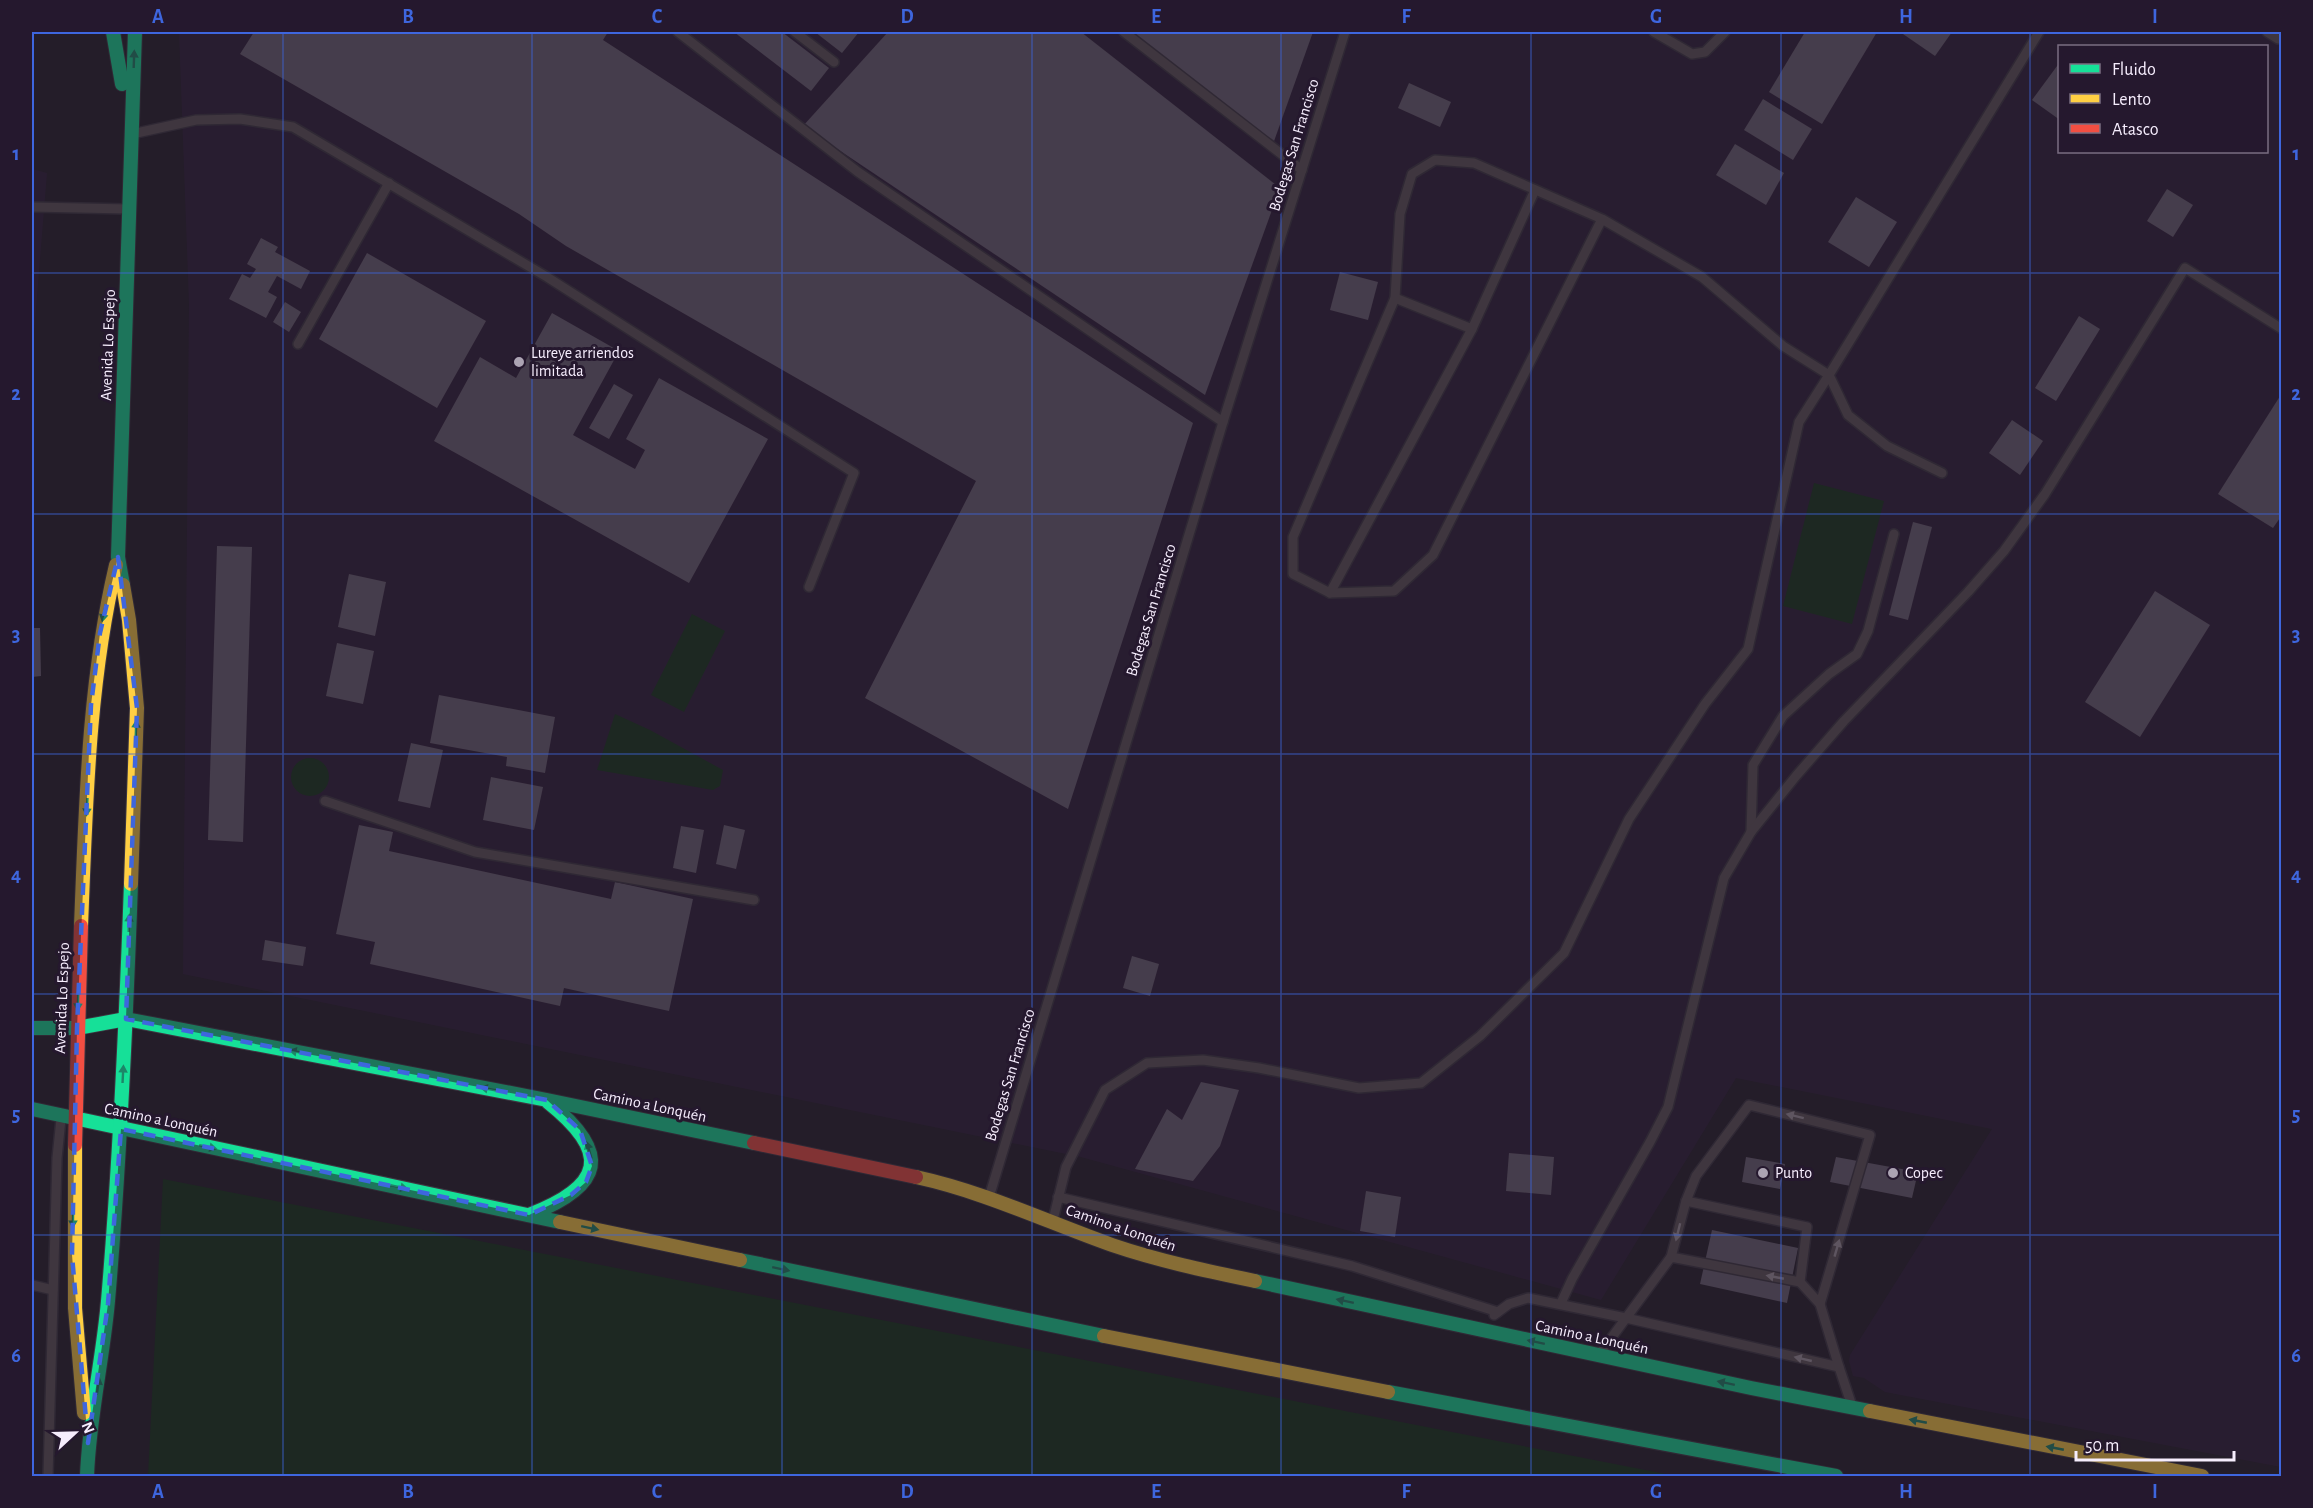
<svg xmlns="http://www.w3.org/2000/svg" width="2313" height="1508" viewBox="0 0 2313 1508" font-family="'Alegreya Sans',sans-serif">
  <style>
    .built { fill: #2e1e38; fill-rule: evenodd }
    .green { fill: #153619 }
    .building { fill: #6e6475 }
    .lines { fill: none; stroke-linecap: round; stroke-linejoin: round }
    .lane-casing { stroke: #3d3742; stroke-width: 12 }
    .fast-casing { stroke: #3d3742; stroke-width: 16 }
    .slow-casing { stroke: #3d3742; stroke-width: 16 }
    .jam-casing { stroke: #3d3742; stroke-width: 16 }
    .lane { stroke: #605559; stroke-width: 9 }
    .fast { stroke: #16e098; stroke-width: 14 }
    .slow { stroke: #ffcf43; stroke-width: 14 }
    .jam { stroke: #f24e42; stroke-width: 14 }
    .oneway { fill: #1d8668 }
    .oneway2 { fill: #a499a3 }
    .marked { fill: none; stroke: #3e66de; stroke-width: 4.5; stroke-dasharray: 12 8; stroke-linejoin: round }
    .grid { fill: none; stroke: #3e66de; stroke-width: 1.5; stroke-opacity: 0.55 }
    .poi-dot { fill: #aca4b3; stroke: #25182e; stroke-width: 2 }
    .labels { text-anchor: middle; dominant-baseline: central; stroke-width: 6; stroke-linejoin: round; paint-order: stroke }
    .street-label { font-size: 16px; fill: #f6edfd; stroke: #25182e }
    .poi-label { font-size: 16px; fill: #f6edfd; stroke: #25182e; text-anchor: start }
    .neatline { fill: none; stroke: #3e66de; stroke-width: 2 }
    .grid-label { font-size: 20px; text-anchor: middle; font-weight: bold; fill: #3e66de }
  </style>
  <rect width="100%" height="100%" fill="#241d29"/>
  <!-- built -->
  <g class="built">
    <path d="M179,32H2281V1467L1885,1392L1864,1378L1853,1376L1849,1361L1850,1355L1992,1129L1736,1078L1601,1300L1081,1157L183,974L189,304ZM2060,46H2266V152H2060Z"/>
    <path d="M32,169L47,173L32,358Z"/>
  </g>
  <!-- green -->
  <g class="green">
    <path d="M1814,483L1884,501L1852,624L1783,606Z"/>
    <path d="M692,614L725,631L684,712L651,695Z"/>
    <path d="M615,714L650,730L723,770L720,786L713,790L597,770Z"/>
    <circle cx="310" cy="777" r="19"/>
    <path d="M163,1179L1676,1476H148Z"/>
  </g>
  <!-- building -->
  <g class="building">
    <path d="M254,32H608L603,40L1193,423L1068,809L865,698L976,481L566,246L519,214L240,54Z"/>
    <path d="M734,32H782L829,68L811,91Z"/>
    <path d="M815,32H859L842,53Z"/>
    <path d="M888,32H1081L1280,188L1205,395L803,126Z"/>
    <path d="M1130,32H1313L1273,144Z"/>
    <path d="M1805,32H1877L1822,124L1769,92Z"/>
    <path d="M1905,32H1952L1935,56L1903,34Z"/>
    <path d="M2060,62V120L2032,100Z"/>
    <path d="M1409,83L1451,102L1440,127L1398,108Z"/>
    <path d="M1763,99L1812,129L1793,160L1744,130Z"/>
    <path d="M1735,144L1784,173L1766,205L1716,175Z"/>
    <path d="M2167,189L2193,205L2173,237L2147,221Z"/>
    <path d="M1856,197L1897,222L1869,267L1828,242Z"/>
    <path d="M261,238L278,247L275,252L310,271L301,289L277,276L268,292L277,297L266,318L229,299L242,274L250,278L256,269L247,264Z"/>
    <path d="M367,253L486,321L437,408L319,339Z"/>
    <path d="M1340,272L1378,282L1368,320L1330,310Z"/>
    <path d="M285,302L301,312L289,332L273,322Z"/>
    <path d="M552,313L619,351L573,435L635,469L645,450L626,439L659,378L768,439L689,583L434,441L480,357L516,378Z"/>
    <path d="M2079,316L2100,329L2056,401L2035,388Z"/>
    <path d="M614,384L633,395L609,439L589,428Z"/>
    <path d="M2282,393V515L2273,528L2218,494Z"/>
    <path d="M2012,420L2043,441L2020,475L1989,453Z"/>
    <path d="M1913,522L1932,527L1908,620L1889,615Z"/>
    <path d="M217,546L252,547L243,842L208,840Z"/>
    <path d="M349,574L386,582L375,636L338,627Z"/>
    <path d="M2155,591L2210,625L2140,737L2085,702Z"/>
    <path d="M32,628H40L41,676L32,677Z"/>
    <path d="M337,643L374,651L363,704L326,696Z"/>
    <path d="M439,695L555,717L545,773L506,766L507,757L430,743Z"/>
    <path d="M411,743L443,750L430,808L398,801Z"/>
    <path d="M491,777L543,787L534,830L483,820Z"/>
    <path d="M359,825L393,832L389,851L611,899L615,882L693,899L669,1011L564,988L560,1006L370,964L375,942L336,934Z"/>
    <path d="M724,825L745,830L736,869L716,864Z"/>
    <path d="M681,826L704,830L696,873L673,868Z"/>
    <path d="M265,940L306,947L303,966L262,960Z"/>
    <path d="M1132,956L1159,964L1150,996L1123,988Z"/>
    <path d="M1201,1082L1239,1090L1220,1146L1193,1181L1135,1169L1167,1109L1182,1120Z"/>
    <path d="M1509,1153L1554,1157L1551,1195L1506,1191Z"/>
    <path d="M1746,1157L1785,1164L1780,1189L1742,1182Z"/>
    <path d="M1836,1157L1918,1172L1912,1198L1830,1182Z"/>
    <path d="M1366,1191L1401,1197L1395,1237L1360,1231Z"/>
    <path d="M1712,1230L1798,1248L1787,1303L1700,1284Z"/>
  </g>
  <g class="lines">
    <!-- lane casing -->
    <g class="lane-casing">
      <g id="lane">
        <path d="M678,32L858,172L1223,422"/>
        <path d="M795,32L834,62"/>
        <path d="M1124,32L1302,170"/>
        <path d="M1654,32L1692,54L1705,52L1725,32"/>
        <path d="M2267,32L2278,39"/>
        <path d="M132,134L196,120L240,119L293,127L547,277L854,473L809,587"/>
        <path d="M32,207L128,209"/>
        <path d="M1395,298L1472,329"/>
        <path d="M298,344L389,183"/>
        <path d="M1942,473L1887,446L1848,415L1829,375L2039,32"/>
        <path d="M1330,593L1472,329L1535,190"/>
        <path d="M325,801L475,852L754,900"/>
        <path d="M1751,832L1753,765L1783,716L1829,674L1857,654L1868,631L1894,534"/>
        <path d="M990,1194L1223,422L1345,32"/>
        <path d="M1058,1197L1352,1266L1498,1312"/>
        <path d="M1686,1201L1807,1227L1800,1282"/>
        <path d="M1053,1220L1066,1167L1105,1090L1147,1063L1203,1060L1259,1068L1359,1088L1421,1083L1480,1036L1564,953L1629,819L1705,704L1748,649L1799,422L1829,375L1783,346L1702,277L1602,219L1474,163L1435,160L1412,174L1400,214L1395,298L1293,537V574L1330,593L1394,591L1433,555L1602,219"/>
        <path d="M1671,1257L1686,1201L1696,1176L1749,1105L1870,1135L1820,1304"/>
        <path d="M32,1285L53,1290"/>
        <path d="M1561,1303L1572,1279L1650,1142L1668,1107L1724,878L1751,832L1796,776L1844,721L1968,592L2004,551L2045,494L2185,268L2282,329"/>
        <path d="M1494,1315L1509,1304L1528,1298L1626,1318L1839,1367L1851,1403"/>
        <path d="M1601,1352L1671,1257L1800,1282L1820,1304L1839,1367"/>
        <path d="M48,1476L57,1158L61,1119"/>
      </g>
    </g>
    <!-- fast casing -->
    <g class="fast-casing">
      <g id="fast">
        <path d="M113,32L122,84"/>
        <path d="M123,585L118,557L135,32"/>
        <path d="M32,1028H77L126,1019L547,1100L754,1143"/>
        <path d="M32,1109L560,1222"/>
        <path d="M529,1215C604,1186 612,1153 548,1102"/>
        <path d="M740,1260L1104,1336"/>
        <path d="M1255,1281L1751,1388L1870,1411"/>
        <path d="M1388,1392L1836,1476"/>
        <path d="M87,1476C89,1417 103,1359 108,1301C120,1162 126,1023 131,884"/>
      </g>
    </g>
    <!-- slow casing -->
    <g class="slow-casing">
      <g id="slow">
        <path d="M123,585L129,620L137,708L131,884"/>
        <path d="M81,926C86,805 88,684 116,565"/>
        <path d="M75,1145V1308L84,1413"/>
        <path d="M916,1177C985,1192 1047,1222 1112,1245C1159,1261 1207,1271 1255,1281"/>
        <path d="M560,1222L740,1260"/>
        <path d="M1104,1336L1388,1392"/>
        <path d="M1870,1411L2202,1476"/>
      </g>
    </g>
    <!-- jam casing -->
    <g class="jam-casing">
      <g id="jam">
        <path d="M754,1143L916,1177"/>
        <path d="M75,1145L81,926"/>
      </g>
    </g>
    <!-- lane -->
    <use href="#lane" class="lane"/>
    <!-- fast -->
    <use href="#fast" class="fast"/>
    <!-- slow -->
    <use href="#slow" class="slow"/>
    <!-- jam -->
    <use href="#jam" class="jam"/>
  </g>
  <!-- one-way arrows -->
  <defs><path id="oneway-solid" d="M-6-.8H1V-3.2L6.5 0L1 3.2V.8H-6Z" transform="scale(1.5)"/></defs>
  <g class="oneway">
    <use href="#oneway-solid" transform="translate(134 59) rotate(-88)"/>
    <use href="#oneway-solid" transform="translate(104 613) rotate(102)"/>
    <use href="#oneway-solid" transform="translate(136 729) rotate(-88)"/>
    <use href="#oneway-solid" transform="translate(87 807) rotate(93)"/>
    <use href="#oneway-solid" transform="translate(129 923) rotate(-88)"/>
    <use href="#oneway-solid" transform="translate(78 1002) rotate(92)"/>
    <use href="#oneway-solid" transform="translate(298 1052) rotate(-169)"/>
    <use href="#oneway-solid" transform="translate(123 1074) rotate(-87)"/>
    <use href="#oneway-solid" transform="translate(489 1089) rotate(-169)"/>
    <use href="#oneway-solid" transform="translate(208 1147) rotate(12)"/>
    <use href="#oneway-solid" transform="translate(589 1150) rotate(-106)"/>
    <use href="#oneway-solid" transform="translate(399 1187) rotate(12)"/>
    <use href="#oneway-solid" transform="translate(73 1219) rotate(91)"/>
    <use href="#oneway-solid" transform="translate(590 1228) rotate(12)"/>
    <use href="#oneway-solid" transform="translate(781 1269) rotate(12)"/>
    <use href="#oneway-solid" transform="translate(1345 1301) rotate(-168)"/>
    <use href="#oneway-solid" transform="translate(1536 1342) rotate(-168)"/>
    <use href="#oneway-solid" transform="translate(1726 1383) rotate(-168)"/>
    <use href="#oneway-solid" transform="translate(98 1386) rotate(-82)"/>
    <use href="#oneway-solid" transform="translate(1918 1421) rotate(-169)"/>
    <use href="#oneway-solid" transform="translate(2055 1448) rotate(-169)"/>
  </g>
  <g class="oneway2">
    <use href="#oneway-solid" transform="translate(1795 1116) rotate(-166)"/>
    <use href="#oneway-solid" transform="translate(1678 1232) rotate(104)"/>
    <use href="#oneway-solid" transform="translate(1837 1248) rotate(-74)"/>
    <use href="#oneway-solid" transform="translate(1775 1277) rotate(-169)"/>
    <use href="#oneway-solid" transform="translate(1803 1359) rotate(-167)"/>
  </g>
  <!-- marked area -->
  <path d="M0 0H2313V1508H0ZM118,557L137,708L126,1019L547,1100L580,1130L592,1166L586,1182L571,1195L529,1215L121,1129L108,1304L88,1443L72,1255L77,1028L91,705L100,633Z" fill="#241d29" fill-opacity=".55" fill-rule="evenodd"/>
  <path class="marked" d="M118,557L137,708L126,1019L547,1100L580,1130L592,1166L586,1182L571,1195L529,1215L121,1129L108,1304L88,1443L72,1255L77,1028L91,705L100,633Z"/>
  <!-- grid -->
  <path class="grid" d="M283,32V1476M532,32V1476M782,32V1476M1032,32V1476M1281,32V1476M1531,32V1476M1781,32V1476M2030,32V1476M32,273H2282M32,514H2282M32,754H2282M32,994H2282M32,1235H2282"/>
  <!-- markers -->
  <g class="poi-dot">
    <circle cx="519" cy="362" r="6"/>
    <circle cx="1763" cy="1173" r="6"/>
    <circle cx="1893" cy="1173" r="6"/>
  </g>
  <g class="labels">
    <!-- street labels -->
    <g class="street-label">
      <text transform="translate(1294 145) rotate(-73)">Bodegas San Francisco</text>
      <text transform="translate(108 345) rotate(-88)">Avenida Lo Espejo</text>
      <text transform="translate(1151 610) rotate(-73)">Bodegas San Francisco</text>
      <text transform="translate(62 998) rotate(-88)">Avenida Lo Espejo</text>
      <text transform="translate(1010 1075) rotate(-73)">Bodegas San Francisco</text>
      <text transform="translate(650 1105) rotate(12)">Camino a Lonquén</text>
      <text transform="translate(161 1120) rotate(12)">Camino a Lonquén</text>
      <text transform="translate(1121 1228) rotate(19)">Camino a Lonquén</text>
      <text transform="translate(1592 1337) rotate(12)">Camino a Lonquén</text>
    </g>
    <!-- poi labels -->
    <g class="poi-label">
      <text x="531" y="353">Lureye arriendos<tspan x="531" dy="18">limitada</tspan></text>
      <text x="1775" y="1173">Punto</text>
      <text x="1905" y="1173">Copec</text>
    </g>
  </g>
  <!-- border -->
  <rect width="2313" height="1508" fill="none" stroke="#25182e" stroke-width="66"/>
  <!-- legend -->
  <rect x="2058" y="45" width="210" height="108" fill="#25182e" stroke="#796d81" stroke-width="1.5"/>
  <rect x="2070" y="64" width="30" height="9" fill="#16e098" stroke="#796d81" stroke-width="1.5"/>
  <text x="2112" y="75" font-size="18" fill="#f6edfd">Fluido</text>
  <rect x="2070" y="94" width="30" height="9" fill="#ffcf43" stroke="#796d81" stroke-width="1.5"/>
  <text x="2112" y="105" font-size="18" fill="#f6edfd">Lento</text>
  <rect x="2070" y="124" width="30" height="9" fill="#f24e42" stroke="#796d81" stroke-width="1.5"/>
  <text x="2112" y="135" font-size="18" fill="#f6edfd">Atasco</text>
  <!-- north arrow -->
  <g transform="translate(75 1433) rotate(68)" stroke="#25182e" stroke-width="4.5" paint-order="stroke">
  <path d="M0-4.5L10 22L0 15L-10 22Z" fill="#f6edfd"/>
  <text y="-9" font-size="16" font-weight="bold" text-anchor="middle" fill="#f6edfd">N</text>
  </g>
  <!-- scale -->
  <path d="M2076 1451v9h158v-9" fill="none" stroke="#f6edfd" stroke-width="3"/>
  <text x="2085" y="1451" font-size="18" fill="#f6edfd" stroke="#25182e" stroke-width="4.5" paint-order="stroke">50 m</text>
  <rect x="33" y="33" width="2247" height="1442" class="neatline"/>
  <g class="grid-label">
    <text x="158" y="23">A</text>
    <text x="408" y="23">B</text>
    <text x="657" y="23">C</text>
    <text x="907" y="23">D</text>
    <text x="1156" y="23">E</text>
    <text x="1406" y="23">F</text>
    <text x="1656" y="23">G</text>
    <text x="1906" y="23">H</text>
    <text x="2155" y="23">I</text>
    <text x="16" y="160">1</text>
    <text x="2296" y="160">1</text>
    <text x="16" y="400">2</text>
    <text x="2296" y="400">2</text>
    <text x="16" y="641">3</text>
    <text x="2296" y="641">3</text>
    <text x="16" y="881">4</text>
    <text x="2296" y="881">4</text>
    <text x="16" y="1121">5</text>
    <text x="2296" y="1121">5</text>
    <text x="16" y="1362">6</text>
    <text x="2296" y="1362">6</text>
    <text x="158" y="1498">A</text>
    <text x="408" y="1498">B</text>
    <text x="657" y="1498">C</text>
    <text x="907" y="1498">D</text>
    <text x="1156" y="1498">E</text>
    <text x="1406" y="1498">F</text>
    <text x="1656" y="1498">G</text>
    <text x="1906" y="1498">H</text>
    <text x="2155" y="1498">I</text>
  </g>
</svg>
